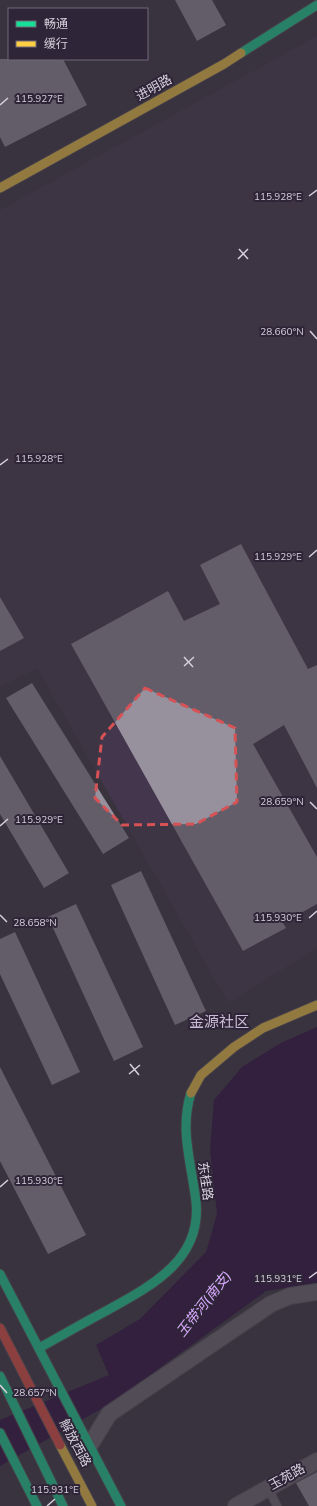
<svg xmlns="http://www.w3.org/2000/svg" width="317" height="1506" viewBox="0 0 317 1506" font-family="'Nunito Sans','Noto Sans SC',sans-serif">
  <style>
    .built { fill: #43364d }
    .water { fill: #2b093e }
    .building { fill: #97909d }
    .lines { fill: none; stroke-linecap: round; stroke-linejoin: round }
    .lane-casing { stroke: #544f58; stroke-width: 10 }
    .street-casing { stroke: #544f58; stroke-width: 18 }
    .fast-casing { stroke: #544f58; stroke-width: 11 }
    .slow-casing { stroke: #544f58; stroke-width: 11 }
    .jam-casing { stroke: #544f58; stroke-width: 11 }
    .lane { stroke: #6f6a73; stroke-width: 8 }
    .street { stroke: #6f6a73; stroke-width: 16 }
    .fast { stroke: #16e098; stroke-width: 9 }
    .slow { stroke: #ffcf43; stroke-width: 9 }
    .jam { stroke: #f24e42; stroke-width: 9 }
    .marked { fill: none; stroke: #d65255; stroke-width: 3; stroke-dasharray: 8 5; stroke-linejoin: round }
    .ticks { fill: none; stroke: #d5cfdb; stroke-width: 1.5 }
    .labels { text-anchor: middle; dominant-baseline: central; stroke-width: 4; stroke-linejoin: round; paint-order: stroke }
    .street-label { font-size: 13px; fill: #d5cfdb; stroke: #2f2538 }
    .water-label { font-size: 14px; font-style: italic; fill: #d8a9fd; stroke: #2f2538 }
    .quarter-label { font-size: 15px; fill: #c8bcd4; stroke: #2f2538 }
    .ticks-label { font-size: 10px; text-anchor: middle; fill: #d5cfdb; stroke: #2f2538; stroke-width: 4; stroke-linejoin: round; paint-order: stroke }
  </style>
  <rect width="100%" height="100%" fill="#39333e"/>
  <!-- built -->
  <path class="built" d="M317,36V948L228,1003L37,668L0,687V210Z"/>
  <!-- water -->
  <path class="water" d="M317,1027V1283L266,1291L113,1402L0,1466V1420L109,1375L96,1345L140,1319L206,1252L217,1214L210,1151L214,1100L242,1067L281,1043Z"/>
  <!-- building -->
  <g class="building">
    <path d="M175,0H212L226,25L197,41Z"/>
    <path d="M0,59H63L87,105L5,147L0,137Z"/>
    <path d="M241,544L308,669L317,665V788L284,725L253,744L317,857V904L283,923L286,928L243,951L71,644L168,591L184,621L220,604L200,565Z"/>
    <path d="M0,597L24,638L0,651Z"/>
    <path d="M32,683L129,838L103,854L6,698Z"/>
    <path d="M0,756L69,873L44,888L0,814Z"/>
    <path d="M141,871L206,1011L175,1025L111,885Z"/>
    <path d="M76,904L143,1047L114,1061L48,917Z"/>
    <path d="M15,932L80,1072L52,1085L0,974V939Z"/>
    <path d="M0,1067L86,1235L48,1254L0,1161Z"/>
    <path d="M317,1472V1506H309L296,1483Z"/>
  </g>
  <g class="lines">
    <!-- lane casing -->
    <g class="lane-casing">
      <path id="lane" d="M268,1488L277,1506"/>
    </g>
    <!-- street casing -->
    <g class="street-casing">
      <g id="street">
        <path d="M90,1445L109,1414L271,1304L290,1296L317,1292"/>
        <path d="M236,1506L317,1461"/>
      </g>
    </g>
    <!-- fast casing -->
    <g class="fast-casing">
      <g id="fast">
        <path d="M241,53L317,5"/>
        <path d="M0,1274L121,1506"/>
        <path d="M39,1348C61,1336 83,1323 106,1311C149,1287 202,1261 196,1202C192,1165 179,1130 191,1093"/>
        <path d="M0,1376L63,1506"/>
        <path d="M0,1433L37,1506"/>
      </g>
    </g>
    <!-- slow casing -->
    <g class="slow-casing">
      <g id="slow">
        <path d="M0,188L224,64L241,53"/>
        <path d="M191,1093L201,1075L234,1047L263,1028L317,1005"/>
        <path d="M60,1445L92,1506"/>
      </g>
    </g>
    <!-- jam casing -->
    <g class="jam-casing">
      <path id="jam" d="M0,1328L60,1445"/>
    </g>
    <!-- lane -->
    <use href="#lane" class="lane"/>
    <!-- street -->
    <use href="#street" class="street"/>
    <!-- fast -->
    <use href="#fast" class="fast"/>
    <!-- slow -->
    <use href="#slow" class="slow"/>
    <!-- jam -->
    <use href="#jam" class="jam"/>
  </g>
  <!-- marked area -->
  <path d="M0 0H317V1506H0ZM145,688L235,728L237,802L196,824L122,825L95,798L102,737Z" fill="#39333e" fill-opacity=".55" fill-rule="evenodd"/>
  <path class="marked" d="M145,688L235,728L237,802L196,824L122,825L95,798L102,737Z"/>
  <!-- ticks -->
  <path class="ticks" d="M0,105L8,98M309,196L317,190M239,249L248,259M238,259L248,249M310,331L317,339M0,465L8,459M309,557L317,550M184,657L193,667M184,666L194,657M310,802L317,809M0,826L8,819M0,915L7,922M309,918L317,911M130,1064L139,1075M129,1074L140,1065M0,1187L8,1180M309,1278L317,1272M0,1385L7,1393M47,1506L55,1499"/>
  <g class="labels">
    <!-- street labels -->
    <g class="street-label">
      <text transform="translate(154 88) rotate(-29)">进明路</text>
      <text transform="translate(205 1181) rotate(82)">东桂路</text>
      <text transform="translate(75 1443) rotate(62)">解放西路</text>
      <text transform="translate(287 1477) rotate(-29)">玉苑路</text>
    </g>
    <!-- water labels -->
    <g class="water-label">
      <text transform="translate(204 1304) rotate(-52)">玉带河(南支)</text>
    </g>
    <!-- quarter labels -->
    <g class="quarter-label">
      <text x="219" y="1022">金源社区</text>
    </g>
  </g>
  <g class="ticks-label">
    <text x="39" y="102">115.927°E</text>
    <text x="278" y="200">115.928°E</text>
    <text x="282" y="335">28.660°N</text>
    <text x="39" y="462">115.928°E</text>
    <text x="278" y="560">115.929°E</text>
    <text x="282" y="805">28.659°N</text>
    <text x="39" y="823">115.929°E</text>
    <text x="278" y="921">115.930°E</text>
    <text x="35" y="926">28.658°N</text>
    <text x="39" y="1184">115.930°E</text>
    <text x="278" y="1282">115.931°E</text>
    <text x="35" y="1396">28.657°N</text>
    <text x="55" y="1493">115.931°E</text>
  </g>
  <!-- legend -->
  <rect x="8" y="8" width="140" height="52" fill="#2f2538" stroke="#716979"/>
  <rect x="16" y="21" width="20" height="6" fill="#16e098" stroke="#716979"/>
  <text x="44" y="28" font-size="12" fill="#d5cfdb">畅通</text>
  <rect x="16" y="41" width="20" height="6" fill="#ffcf43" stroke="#716979"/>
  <text x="44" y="48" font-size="12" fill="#d5cfdb">缓行</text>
</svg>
